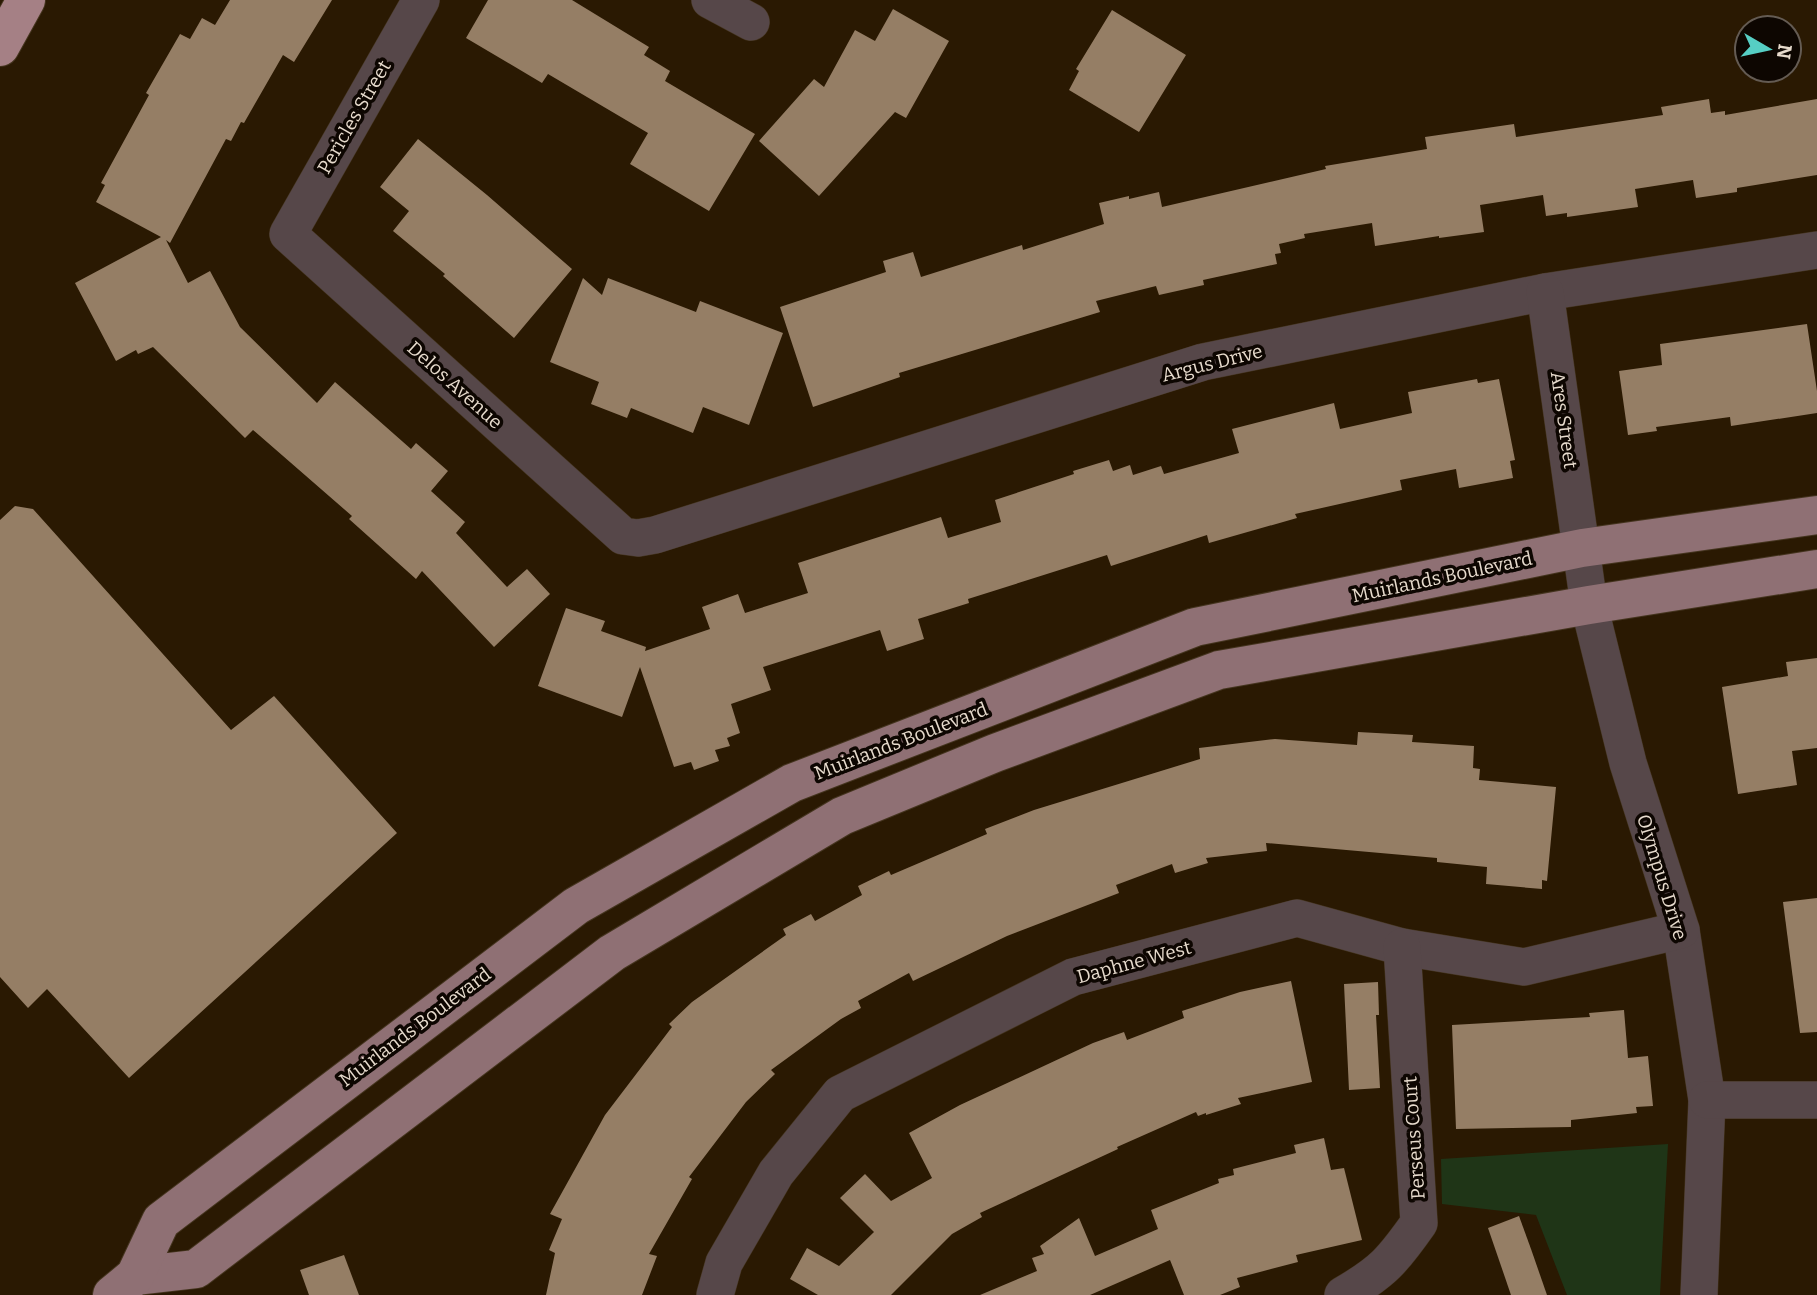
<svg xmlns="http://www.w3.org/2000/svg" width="1817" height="1295" viewBox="0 0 1817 1295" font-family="Bitter,serif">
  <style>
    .green { fill: #1f3517 }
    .building { fill: #957e65 }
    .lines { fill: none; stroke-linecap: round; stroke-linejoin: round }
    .minor-casing { stroke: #44341e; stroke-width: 38 }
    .major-casing { stroke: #44341e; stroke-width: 40 }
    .highway-casing { stroke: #44341e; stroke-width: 40 }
    .minor { stroke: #564749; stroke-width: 37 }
    .major { stroke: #8f7074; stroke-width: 38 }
    .highway { stroke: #a58085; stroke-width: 38 }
    .labels { text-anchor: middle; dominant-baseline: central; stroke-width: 7; stroke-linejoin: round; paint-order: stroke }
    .street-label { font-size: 19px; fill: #e7dbcd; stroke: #0d0601 }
  </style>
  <rect width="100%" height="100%" fill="#2a1902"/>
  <!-- green -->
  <path class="green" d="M1668,1144L1660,1295H1567L1536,1215L1442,1204L1441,1159Z"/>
  <!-- building -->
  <g class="building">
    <path d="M230,0H332L294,62L283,55L244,123L241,122L231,141L226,139L170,243L166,240L188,283L210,271L240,327L317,403L335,382L411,449L416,443L448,471L431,491L465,522L456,533L507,587L527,569L550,594L494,647L422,571L416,579L349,519L352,516L253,430L245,438L153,347L138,354L136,350L116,361L75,283L161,237L96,202L105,185L101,183L149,95L146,93L180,34L190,39L202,18L215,25Z"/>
    <path d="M488,0H572L649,47L644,55L670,71L665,81L755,134L709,211L630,164L648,133L548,74L542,83L466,38Z"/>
    <path d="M893,9L949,41L906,118L895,112L819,196L759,141L814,79L824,87L855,30L875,41Z"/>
    <path d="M1112,10L1186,55L1139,132L1069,90L1079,71L1076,69Z"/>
    <path d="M1709,99L1711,113L1725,111V115L1817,99V175L1737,188V192L1696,198L1693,180L1635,189L1638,207L1567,217V213L1546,216L1543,195L1480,205L1484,232L1439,238V236L1375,246L1372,223L1304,234L1305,238L1279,244L1281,253L1275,254L1277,264L1203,280L1204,285L1159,295L1156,286L1096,301L1100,312L899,373L900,377L813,407L780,307L886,272L883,261L913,252L921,277L1022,245L1023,250L1104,224L1099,203L1129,196V199L1159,192L1162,207L1326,169L1325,166L1427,149L1425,137L1514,124L1516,137L1663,115L1661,107Z"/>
    <path d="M418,139L487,195L572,269L514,338L443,276L445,274L393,231L409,211L380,187Z"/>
    <path d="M583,278L602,295L608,278L696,312L700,301L783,333L749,425L703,407L693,433L631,408L627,418L591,404L599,382L550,362Z"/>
    <path d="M1807,324L1817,391V413L1731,426L1730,417L1656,427L1657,431L1628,435L1619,371L1662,365L1660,344Z"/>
    <path d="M1477,379L1478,383L1499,379L1515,460L1510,461L1513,478L1459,488L1456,469L1400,480L1402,490L1295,514L1297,518L1209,543L1207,535L1111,566L1107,555L968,599L969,603L918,619L924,639L887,651L880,630L763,667L771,690L731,704L740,733L727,738L730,746L715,750L719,761L694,770L691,762L674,767L640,667L622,717L538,686L566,608L605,621L601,631L646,647L645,651L710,629L702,607L738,594L745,613L808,593L798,563L941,517L948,538L1001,522L995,500L1074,474L1073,471L1109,460L1113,471L1130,465L1133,475L1161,466L1164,474L1239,453L1232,429L1334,403L1340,429L1412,413L1408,392Z"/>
    <path d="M15,506L33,509L231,730L274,696L397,833L129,1078L47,989L28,1008L0,977V520Z"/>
    <path d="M1817,658V748L1792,751L1797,785L1738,794L1722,687L1788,676L1786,662Z"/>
    <path d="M1358,732L1413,735L1412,742L1474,746L1473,768L1480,769L1479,780L1556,787L1547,881L1542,880V889L1486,884L1487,867L1437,862V858L1266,843L1267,851L1206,858L1208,863L1175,873L1172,864L1116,885L1119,893L1007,936L913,981L909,973L858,1001L861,1008L841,1019L771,1070L775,1074L746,1102L689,1177L692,1179L649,1254L657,1256L642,1295H546L555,1253L549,1250L562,1219L550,1214L605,1115L672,1027L669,1024L692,1002L786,935L783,929L811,914L815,921L862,895L858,886L889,871L891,875L987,834L985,829L1034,810L1200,759L1199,748L1275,739L1357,745Z"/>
    <path d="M1817,898V1032L1800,1033L1783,902Z"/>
    <path d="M1291,981L1312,1082L1238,1098L1241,1104L1206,1115V1113L1198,1116L1196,1112L1117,1147L1118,1149L980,1213L982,1217L952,1234L891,1295H818L790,1279L807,1248L839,1266L874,1232L840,1198L865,1174L891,1201L932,1178L909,1133L960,1105L1093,1043L1124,1032L1127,1040L1184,1018L1182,1011L1240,992Z"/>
    <path d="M1378,982L1379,1015H1376L1380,1088L1349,1090L1344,984Z"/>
    <path d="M1624,1010L1628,1058L1648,1056L1653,1106L1636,1107L1637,1113L1571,1120V1127L1456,1129L1452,1025L1590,1017L1589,1013Z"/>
    <path d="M1324,1138L1331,1170L1344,1168L1362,1240L1296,1255L1298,1262L1237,1278L1240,1287L1220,1295H1184L1170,1260L1090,1295H980L1037,1271L1032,1258L1044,1254L1040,1246L1079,1218L1095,1256L1158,1229L1151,1210L1219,1183L1218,1179L1234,1175L1233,1169L1296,1153L1294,1145Z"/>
    <path d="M1519,1216L1531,1249L1547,1295H1511L1488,1228Z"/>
    <path d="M344,1255L359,1295H309L300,1270Z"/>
  </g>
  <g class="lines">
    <!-- minor casing -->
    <g class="minor-casing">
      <g id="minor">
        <path d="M421,0L288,234L623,536L638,538L655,535L1203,362L1545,292L1817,250"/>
        <path d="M710,0L751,22"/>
        <path d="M1545,292L1589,605L1628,763L1681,930L1707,1100L1699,1295"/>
        <path d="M1707,1100H1817"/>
        <path d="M715,1295L724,1263L776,1173L840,1094L1073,977L1297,918L1402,947L1524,967L1681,930"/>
        <path d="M1343,1295C1383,1272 1393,1260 1419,1223L1402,947"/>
      </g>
    </g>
    <!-- major casing -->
    <g class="major-casing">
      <g id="major">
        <path d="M135,1276L196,1269L612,953L842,816L995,753L1219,670L1589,605L1817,569"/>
        <path d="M112,1295L135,1276L161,1221L576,906L792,783L1195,627L1582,548L1817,515"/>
      </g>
    </g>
    <!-- highway casing -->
    <g class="highway-casing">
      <path id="highway" d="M0,47L26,0"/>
    </g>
    <!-- minor -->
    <use href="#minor" class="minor"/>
    <!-- major -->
    <use href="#major" class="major"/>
    <!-- highway -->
    <use href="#highway" class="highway"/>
  </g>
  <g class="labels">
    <!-- street labels -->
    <g class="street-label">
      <text transform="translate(354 117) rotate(-60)">Pericles Street</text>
      <text transform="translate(1212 363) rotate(-14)">Argus Drive</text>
      <text transform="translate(455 385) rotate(42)">Delos Avenue</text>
      <text transform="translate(1564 420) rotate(82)">Ares Street</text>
      <text transform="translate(1442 577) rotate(-12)">Muirlands Boulevard</text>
      <text transform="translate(901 741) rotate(-21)">Muirlands Boulevard</text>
      <text transform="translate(1662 877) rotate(73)">Olympus Drive</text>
      <text transform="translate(1134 962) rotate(-15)">Daphne West</text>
      <text transform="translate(415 1027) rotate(-37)">Muirlands Boulevard</text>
      <text transform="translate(1414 1138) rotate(-94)">Perseus Court</text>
    </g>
  </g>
  <!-- north arrow -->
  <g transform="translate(1768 49) rotate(99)"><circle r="33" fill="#0d0601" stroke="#645b53" stroke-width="2"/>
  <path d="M0-5L12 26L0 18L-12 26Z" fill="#56cec4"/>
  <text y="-10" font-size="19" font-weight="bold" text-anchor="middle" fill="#e7dbcd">N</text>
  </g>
</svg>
